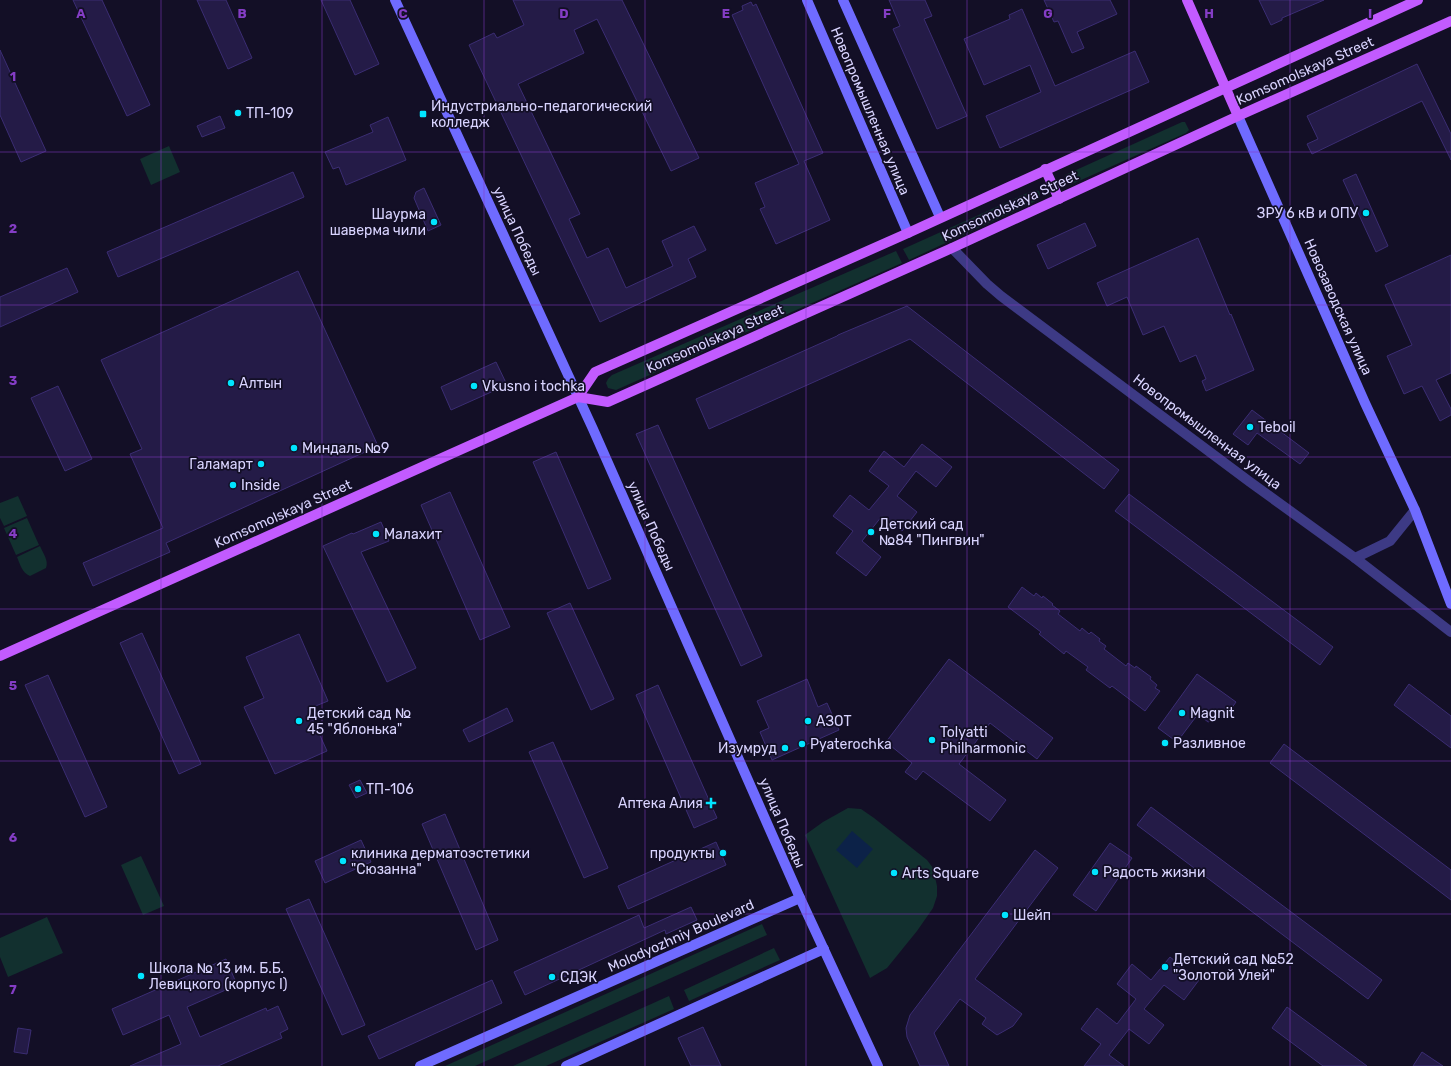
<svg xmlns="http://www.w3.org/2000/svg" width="1451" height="1066" viewBox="0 0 1451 1066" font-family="Rubik,sans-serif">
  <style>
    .green { fill: #12302f }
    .water { fill: #0c2248 }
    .building { fill: #241b47; stroke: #3b2d73 }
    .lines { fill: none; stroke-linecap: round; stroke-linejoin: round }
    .minor { stroke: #3d3a85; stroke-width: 10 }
    .secondary { stroke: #6f6bff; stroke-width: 10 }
    .primary { stroke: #c25bff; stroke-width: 10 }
    .grid { fill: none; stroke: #843dc5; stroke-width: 1; stroke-opacity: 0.55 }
    .poi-dot { fill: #00e5ff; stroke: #130f26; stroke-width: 1.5 }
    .labels { text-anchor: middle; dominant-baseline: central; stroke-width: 3.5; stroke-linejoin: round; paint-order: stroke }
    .street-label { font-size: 14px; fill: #d9d4ff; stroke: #130f26 }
    .poi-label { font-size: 14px; fill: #d9d4ff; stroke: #130f26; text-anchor: start }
    .grid-label { font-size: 13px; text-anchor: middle; font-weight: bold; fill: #843dc5; stroke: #130f26; stroke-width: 3.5; stroke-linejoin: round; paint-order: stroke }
  </style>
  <rect width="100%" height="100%" fill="#130f26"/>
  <!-- green -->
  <g class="green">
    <path d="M1182,122H1185L1189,130L1186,133L1070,185L1064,181L1065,175Z"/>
    <path d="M169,146L180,172L151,185L140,159Z"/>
    <path d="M1034,190L1039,191L1040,194V198L1038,200L909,260L903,249Z"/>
    <path d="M896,251L902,263L616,390L608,388L606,383L608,379L612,375Z"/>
    <path d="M18,496L27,516L4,526L0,518V503Z"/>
    <path d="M27,518L39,545L16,555L4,528Z"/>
    <path d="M40,546C43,553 49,561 46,568L30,576C22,573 20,564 17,557Z"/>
    <path d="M848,808L861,809L874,818L927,860L933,868L937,886V896L933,908L917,931L887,968L870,978L805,835L823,822Z"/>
    <path d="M141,856L164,906L143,915L121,865Z"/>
    <path d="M47,917L63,953L8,977L0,957V938Z"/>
    <path d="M762,924L767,935L475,1066H445Z"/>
    <path d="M774,948L780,960L689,1001L684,990Z"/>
    <path d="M669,996L674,1009L546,1066H513Z"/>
  </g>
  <!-- water -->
  <path class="water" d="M852,831L873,849L857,868L836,850Z"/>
  <!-- building -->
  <g class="building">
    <path d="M73,0H102L150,105L127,116Z"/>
    <path d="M197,0H226L252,58L228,69Z"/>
    <path d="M321,0H350L379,64L355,75Z"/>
    <path d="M513,0H622L699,158L671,171L597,19L574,30L584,53L518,84L580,214L569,219L587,258L608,248L626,288L673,266L662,241L694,226L706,250L688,259L696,277L600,322L469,45L494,33L497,38L524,25Z"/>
    <path d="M889,0H925L932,16L924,19L967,116L937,129L893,29L900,26Z"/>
    <path d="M1044,0H1110L1117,14L1077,32L1084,48L1072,53L1058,21L1054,22Z"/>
    <path d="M1259,0H1324L1282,18V20L1271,25Z"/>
    <path d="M751,2L753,6L756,4L823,153L804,161L830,220L776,244L760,209L765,207L755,183L799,164L732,15L743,10L742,6Z"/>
    <path d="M1022,9L1055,86L1135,51L1149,82L1000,148L986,116L1041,92L1030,65L984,85L964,39L1010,19L1009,15Z"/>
    <path d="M0,50L46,151L21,162L0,115Z"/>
    <path d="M1417,64L1451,134V160L1422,101L1312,154L1307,144L1318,139L1307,116Z"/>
    <path d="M220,116L225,128L202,137L197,126Z"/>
    <path d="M388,117L406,160L346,185L339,167L333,169L325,152L373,132L370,125Z"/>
    <path d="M293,172L304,197L118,277L107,252Z"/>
    <path d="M1356,174L1388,246L1376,252L1343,180Z"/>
    <path d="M424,188L441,225L428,231L414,198L416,192Z"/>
    <path d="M1085,223L1096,246L1048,269L1037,245Z"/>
    <path d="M1198,238L1230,315L1231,314L1254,370L1206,391L1202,381L1206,379L1196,355L1180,362L1164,326L1143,335L1127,297L1107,306L1097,283Z"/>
    <path d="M1451,255V373L1436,380L1451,409V415L1440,421L1422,386L1404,394L1387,356L1412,345L1385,285Z"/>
    <path d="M67,268L78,292L0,327V297Z"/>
    <path d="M298,271L378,446L166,543L170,552L93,586L83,563L163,528L130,454L142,449L101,360Z"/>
    <path d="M907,306L1119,470L1104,489L910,339L709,429L696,399L837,336L838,335Z"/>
    <path d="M496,362L507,385L451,410L441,387Z"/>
    <path d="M58,386L92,459L65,471L31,398Z"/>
    <path d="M1252,410L1309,453L1300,464L1257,433L1248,445L1233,434Z"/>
    <path d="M658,425L762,656L741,666L636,434Z"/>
    <path d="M922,444L952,467L936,487L916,471L897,496L917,512L902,531L882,516L862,541L881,557L866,576L836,553L853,531L833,516L850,495L869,510L889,486L869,471L884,451L904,467Z"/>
    <path d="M556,452L611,579L588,589L533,462Z"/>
    <path d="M450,492L510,627L480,640L421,505Z"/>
    <path d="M1129,494L1333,647L1320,665L1115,511Z"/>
    <path d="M381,522L389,541L361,552L416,668L387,682L323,546L352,533L353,534Z"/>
    <path d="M1022,587L1034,596L1036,593L1042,598L1043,596L1053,604L1052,605L1060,611L1058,614L1080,631L1082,628L1089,634L1091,632L1100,639L1099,641L1106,646L1104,649L1126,666L1128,663L1135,668L1136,666L1151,677L1150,679L1157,685L1155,688L1160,691L1145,711L1112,686L1110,688L1086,670L1088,667L1066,651L1064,654L1039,634L1041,632L1008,607Z"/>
    <path d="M570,603L614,699L591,710L547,613Z"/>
    <path d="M142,633L201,764L179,774L120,643Z"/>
    <path d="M299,634L328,701L308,709L327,751L275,774L244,707L264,698L246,657Z"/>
    <path d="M949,659L1053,738L1037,759L990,723L959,764L1006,800L990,821L923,771L916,780L905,772L912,763L886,742Z"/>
    <path d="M1197,674L1236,702L1226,716L1208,722L1198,714L1177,742L1158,728Z"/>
    <path d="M48,675L107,807L85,817L25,685Z"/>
    <path d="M807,679L818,707L827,703L839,730L772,760L760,732L769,728L757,701Z"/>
    <path d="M1409,684L1451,716V748L1394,705Z"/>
    <path d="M658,685L717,818L694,828L636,695Z"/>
    <path d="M507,708L513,721L469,742L463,730Z"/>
    <path d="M553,742L608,868L584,878L529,752Z"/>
    <path d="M1284,744L1451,870V900L1270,763Z"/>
    <path d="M360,780L367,793L356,798L349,785Z"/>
    <path d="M1151,807L1382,980L1368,999L1137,825Z"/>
    <path d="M445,814L498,940L476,950L422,824Z"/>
    <path d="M361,840L371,862L325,883L315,861Z"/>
    <path d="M716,842L726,865L628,909L618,886Z"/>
    <path d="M1110,843L1132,858L1096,911L1073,895Z"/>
    <path d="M1035,850L1058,868L975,979L1022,1014L1013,1026L997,1035L982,1024L986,1018L960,999L934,1033L949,1066H920L907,1037L906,1028L910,1015Z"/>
    <path d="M309,899L365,1025L342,1035L286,909Z"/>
    <path d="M691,907L697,920L666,934L665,930L525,995L514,972L639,915L644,928Z"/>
    <path d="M1170,957L1199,980L1184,1000L1164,985L1144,1009L1164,1025L1149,1044L1129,1029L1109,1055L1124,1066H1084L1101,1044L1081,1029L1097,1008L1117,1024L1136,999L1117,984L1132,964L1151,980Z"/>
    <path d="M226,959L237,985L187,1007L200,1037L266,1008L267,1011L278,1006L288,1029L280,1033L282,1038L218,1066H130L181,1044L169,1015L123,1035L112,1009Z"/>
    <path d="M492,980L502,1003L379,1059L368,1036Z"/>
    <path d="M1287,1007L1367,1066H1323L1272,1028Z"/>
    <path d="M703,1027L721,1066H691L678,1038Z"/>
    <path d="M18,1028L31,1030L27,1054L14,1052Z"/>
    <path d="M1422,1052L1443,1066H1413Z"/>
  </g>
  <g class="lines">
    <!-- minor -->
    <g class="minor">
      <path d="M952,248L987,284L1001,296L1250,482L1355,558L1451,632"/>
      <path d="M1355,558L1390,541L1415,510"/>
    </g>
    <!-- secondary -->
    <g class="secondary">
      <path d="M395,0L593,429L800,898L878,1066"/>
      <path d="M807,0L908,233"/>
      <path d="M843,0L940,217"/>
      <path d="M1238,116L1365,403L1415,510L1451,604"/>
      <path d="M420,1066L800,898"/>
      <path d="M566,1066L824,949"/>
    </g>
    <!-- primary -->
    <g class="primary">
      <path d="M1187,0L1238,116"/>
      <path d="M1045,169L1059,199"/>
      <path d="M578,397L608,402L952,248L1238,116L1451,21"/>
      <path d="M0,656L578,397L595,372L908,233L1418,0"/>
    </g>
  </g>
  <!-- grid -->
  <path class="grid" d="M161,0V1066M322,0V1066M484,0V1066M645,0V1066M806,0V1066M967,0V1066M1129,0V1066M1290,0V1066M0,152H1451M0,305H1451M0,457H1451M0,609H1451M0,761H1451M0,914H1451"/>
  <!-- markers -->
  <g class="poi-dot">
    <circle cx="238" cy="113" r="4"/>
    <rect x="419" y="110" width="8" height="8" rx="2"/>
    <circle cx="1366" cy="213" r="4"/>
    <circle cx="434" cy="222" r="4"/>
    <circle cx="231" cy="383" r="4"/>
    <circle cx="474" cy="386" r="4"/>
    <circle cx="1250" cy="427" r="4"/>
    <circle cx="294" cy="448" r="4"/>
    <circle cx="261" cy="464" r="4"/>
    <circle cx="233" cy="485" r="4"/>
    <circle cx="871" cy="532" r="4"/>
    <circle cx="376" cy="534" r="4"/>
    <circle cx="1182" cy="713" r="4"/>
    <circle cx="299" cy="721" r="4"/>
    <circle cx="808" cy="721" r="4"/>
    <circle cx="932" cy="740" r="4"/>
    <circle cx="1165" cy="743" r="4"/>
    <circle cx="802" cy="744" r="4"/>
    <circle cx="785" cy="748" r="4"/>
    <circle cx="358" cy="789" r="4"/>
    <path d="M709 797h4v4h4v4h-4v4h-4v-4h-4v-4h4z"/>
    <circle cx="723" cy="853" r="4"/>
    <circle cx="343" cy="861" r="4"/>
    <circle cx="1095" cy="872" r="4"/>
    <circle cx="894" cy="873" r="4"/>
    <circle cx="1005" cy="915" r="4"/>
    <circle cx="1165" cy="967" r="4"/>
    <circle cx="141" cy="976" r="4"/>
    <circle cx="552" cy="977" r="4"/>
  </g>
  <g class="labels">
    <!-- street labels -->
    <g class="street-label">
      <text transform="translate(1305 71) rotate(-24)">Komsomolskaya Street</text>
      <text transform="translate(870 111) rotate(67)">Новопромышленная улица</text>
      <text transform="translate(1010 206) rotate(-25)">Komsomolskaya Street</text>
      <text transform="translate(517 231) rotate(65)">улица Победы</text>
      <text transform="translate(1338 307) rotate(66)">Новозаводская улица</text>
      <text transform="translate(715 339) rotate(-24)">Komsomolskaya Street</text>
      <text transform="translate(1207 432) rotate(37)">Новопромышленная улица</text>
      <text transform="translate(283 514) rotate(-24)">Komsomolskaya Street</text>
      <text transform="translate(651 526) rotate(66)">улица Победы</text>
      <text transform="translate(782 823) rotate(67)">улица Победы</text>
      <text transform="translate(681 936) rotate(-24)">Molodyozhniy Boulevard</text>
    </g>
    <!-- poi labels -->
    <g class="poi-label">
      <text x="431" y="106">Индустриально-педагогический<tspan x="431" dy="16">колледж</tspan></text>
      <text x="246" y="113">ТП-109</text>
      <text x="1358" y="213" text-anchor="end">ЗРУ 6 кВ и ОПУ</text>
      <text x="426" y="214" text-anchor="end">Шаурма<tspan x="426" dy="16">шаверма чили</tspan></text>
      <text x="239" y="383">Алтын</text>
      <text x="482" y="386">Vkusno i tochka</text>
      <text x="1258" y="427">Teboil</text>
      <text x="302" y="448">Миндаль №9</text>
      <text x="253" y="464" text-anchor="end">Галамарт</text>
      <text x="241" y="485">Inside</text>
      <text x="879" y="524">Детский сад<tspan x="879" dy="16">№84 "Пингвин"</tspan></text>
      <text x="384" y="534">Малахит</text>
      <text x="307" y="713">Детский сад №<tspan x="307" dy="16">45 "Яблонька"</tspan></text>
      <text x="1190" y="713">Magnit</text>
      <text x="816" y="721">АЗОТ</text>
      <text x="940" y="732">Tolyatti<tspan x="940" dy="16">Philharmonic</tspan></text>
      <text x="1173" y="743">Разливное</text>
      <text x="810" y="744">Pyaterochka</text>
      <text x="777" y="748" text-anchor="end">Изумруд</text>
      <text x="366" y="789">ТП-106</text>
      <text x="703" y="803" text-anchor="end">Аптека Алия</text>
      <text x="351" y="853">клиника дерматоэстетики<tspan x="351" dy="16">"Сюзанна"</tspan></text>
      <text x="715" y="853" text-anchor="end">продукты</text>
      <text x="1103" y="872">Радость жизни</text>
      <text x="902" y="873">Arts Square</text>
      <text x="1013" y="915">Шейп</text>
      <text x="1173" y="959">Детский сад №52<tspan x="1173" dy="16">"Золотой Улей"</tspan></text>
      <text x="149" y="968">Школа № 13 им. Б.Б.<tspan x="149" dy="16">Левицкого (корпус I)</tspan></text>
      <text x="560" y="977">СДЭК</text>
    </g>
  </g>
  <g class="grid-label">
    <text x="81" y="18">A</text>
    <text x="242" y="18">B</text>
    <text x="403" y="18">C</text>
    <text x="564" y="18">D</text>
    <text x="726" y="18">E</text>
    <text x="887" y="18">F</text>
    <text x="1048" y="18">G</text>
    <text x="1209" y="18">H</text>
    <text x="1370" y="18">I</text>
    <text x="13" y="81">1</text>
    <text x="13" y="233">2</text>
    <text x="13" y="385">3</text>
    <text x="13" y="538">4</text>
    <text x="13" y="690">5</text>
    <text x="13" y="842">6</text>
    <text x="13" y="994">7</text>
  </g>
</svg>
